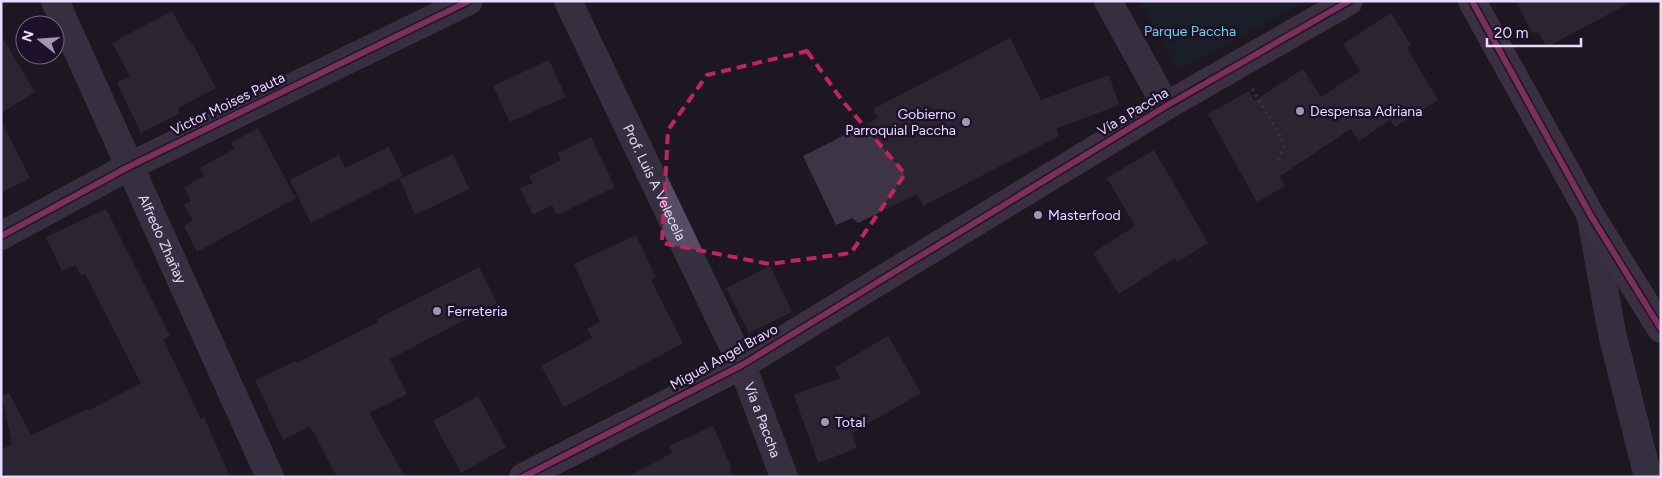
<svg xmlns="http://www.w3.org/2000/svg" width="1662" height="478" viewBox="0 0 1662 478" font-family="Figtree,sans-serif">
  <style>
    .green { fill: #152731 }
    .building { fill: #3d3546 }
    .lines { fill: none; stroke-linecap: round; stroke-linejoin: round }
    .path { stroke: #505467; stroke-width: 3; stroke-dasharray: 2.5 4; stroke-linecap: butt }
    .minor { stroke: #554d64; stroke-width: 28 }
    .major { stroke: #5f4d69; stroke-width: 28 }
    .cycleway-casing { stroke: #1d1129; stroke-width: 9 }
    .cycleway { stroke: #ef4d9e; stroke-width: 6 }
    .marked { fill: none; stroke: #c42263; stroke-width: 4; stroke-dasharray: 10 6; stroke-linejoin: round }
    .poi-dot { fill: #a296b1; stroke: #1d1129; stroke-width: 2 }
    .labels { text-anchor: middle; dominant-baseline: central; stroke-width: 5; stroke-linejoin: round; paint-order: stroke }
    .park-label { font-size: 14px; fill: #67d5de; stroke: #1d1129 }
    .street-label { font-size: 14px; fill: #eadbfe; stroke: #1d1129 }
    .poi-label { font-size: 14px; fill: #eadbfe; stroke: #1d1129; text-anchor: start }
  </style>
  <rect width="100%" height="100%" fill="#1d1723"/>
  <!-- green -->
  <path class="green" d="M1139,1H1307L1179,70Z"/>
  <!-- building -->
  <g class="building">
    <path d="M1516,1H1633L1547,47L1538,32L1532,33Z"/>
    <path d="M172,11L190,44L192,43L216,88L178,108L180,113L141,133L117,83L130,76L112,43Z"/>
    <path d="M1391,13L1411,45L1407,48L1438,100L1395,127L1390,120L1359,141L1351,129L1280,176L1285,186L1257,202L1208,114L1249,91L1254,101L1303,69L1321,97L1360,71L1343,44Z"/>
    <path d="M1,35L35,92L1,113Z"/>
    <path d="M1010,38L1041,100L1109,75L1119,105L1056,129L1059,136L923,206L917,194L858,223L852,218L836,225L803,156L878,118L873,109Z"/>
    <path d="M549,60L566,97L510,122L493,86Z"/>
    <path d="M1,121L30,178L1,193Z"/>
    <path d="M258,128L296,198L197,252L184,226L193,220L184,205L191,201L184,187L204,176L200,168L234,149L231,143Z"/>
    <path d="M591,137L615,187L557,215L552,205L533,215L520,188L533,183L529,176L561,160L558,153Z"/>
    <path d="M389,147L403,176L311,223L290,180L339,155L345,168Z"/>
    <path d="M1154,150L1208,243L1177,262L1175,258L1119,294L1093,253L1135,226L1107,178Z"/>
    <path d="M453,154L469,189L415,215L400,179Z"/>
    <path d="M106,209L170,336L163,339L201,419L204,417L230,477H6L1,467V450L12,444L2,396L9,393L31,435L87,409L88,411L141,383L85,274L81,276L75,265L62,271L46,237Z"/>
    <path d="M636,235L656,278L651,280L683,343L564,407L541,366L592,338L587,329L600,322L574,264Z"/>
    <path d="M770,266L792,312L749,333L726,288Z"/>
    <path d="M479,267L497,303L390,359L407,394L369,413L405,477H337L310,426L283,440L255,380L296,361L297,363L378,322L377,319Z"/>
    <path d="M888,336L921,393L852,433L857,448L818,463L794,395L840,378L835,367Z"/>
    <path d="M478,396L506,447L461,473L433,421Z"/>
    <path d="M713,426L732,469L730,470L733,477H627L672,453L669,446Z"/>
  </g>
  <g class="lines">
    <!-- path -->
    <path class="path" d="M1252,89L1279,133L1284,146L1278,162"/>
    <!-- minor -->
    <g class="minor">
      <path id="s1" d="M55,1L270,477"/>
      <path id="s2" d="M568,1L742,365L784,477"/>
      <path d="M1108,1L1166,106"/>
      <path d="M1591,218L1612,333L1648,477"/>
      <path d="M1,236L130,166L469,1"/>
    </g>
    <!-- major -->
    <g class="major">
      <path d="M1472,1L1591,216L1661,329"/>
      <path d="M523,477L742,365L1166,106L1349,1"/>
    </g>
    <!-- cycleway casing -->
    <g class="cycleway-casing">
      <g id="cycleway">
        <path d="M1472,1L1591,216L1661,329"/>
        <path d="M1,236L130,166L469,1"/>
        <path d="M523,477L742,365L1166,106L1349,1"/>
      </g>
    </g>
    <!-- cycleway -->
    <use href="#cycleway" class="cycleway"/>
  </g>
  <!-- marked area -->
  <path d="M0 0H1662V478H0ZM807,51L841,99L905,174L851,253L769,264L662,243L668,130L707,75Z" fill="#1d1723" fill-opacity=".55" fill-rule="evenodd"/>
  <path class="marked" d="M807,51L841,99L905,174L851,253L769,264L662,243L668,130L707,75Z"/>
  <!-- markers -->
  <g class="poi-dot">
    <circle cx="1300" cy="111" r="5"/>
    <circle cx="966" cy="122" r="5"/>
    <circle cx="1038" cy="215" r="5"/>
    <circle cx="437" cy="311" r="5"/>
    <circle cx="825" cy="422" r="5"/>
  </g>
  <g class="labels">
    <!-- park labels -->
    <g class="park-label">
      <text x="1190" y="31">Parque Paccha</text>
    </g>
    <!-- street labels -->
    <g class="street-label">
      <text transform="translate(228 104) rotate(-26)">Victor Moises Pauta</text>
      <text transform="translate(1133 112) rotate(-31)">Vía a Paccha</text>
      <text stroke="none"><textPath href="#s2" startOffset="201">Prof. Luis A Velecela</textPath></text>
      <text stroke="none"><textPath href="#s1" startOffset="261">Alfredo Zhañay</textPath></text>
      <text transform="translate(724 357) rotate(-29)">Miguel Angel Bravo</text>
      <text stroke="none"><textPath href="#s2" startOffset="462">Vía a Paccha</textPath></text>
    </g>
    <!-- poi labels -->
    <g class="poi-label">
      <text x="1310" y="111">Despensa Adriana</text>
      <text x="956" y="114" text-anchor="end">Gobierno<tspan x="956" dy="16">Parroquial Paccha</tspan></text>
      <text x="1048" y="215">Masterfood</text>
      <text x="447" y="311">Ferreteria</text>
      <text x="835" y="422">Total</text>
    </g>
  </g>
  <!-- border -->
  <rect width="1662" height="478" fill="none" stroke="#eadbfe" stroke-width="5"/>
  <!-- north arrow -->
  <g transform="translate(40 40) rotate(287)"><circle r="24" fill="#1d1129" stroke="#6f627e"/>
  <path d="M0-4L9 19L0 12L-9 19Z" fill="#a296b1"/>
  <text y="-8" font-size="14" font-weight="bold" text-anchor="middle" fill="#eadbfe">N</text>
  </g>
  <!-- scale -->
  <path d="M1487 38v8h94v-8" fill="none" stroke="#eadbfe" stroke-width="2.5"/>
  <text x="1494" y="38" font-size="15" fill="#eadbfe" stroke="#1d1129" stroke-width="4" paint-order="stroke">20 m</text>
</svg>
